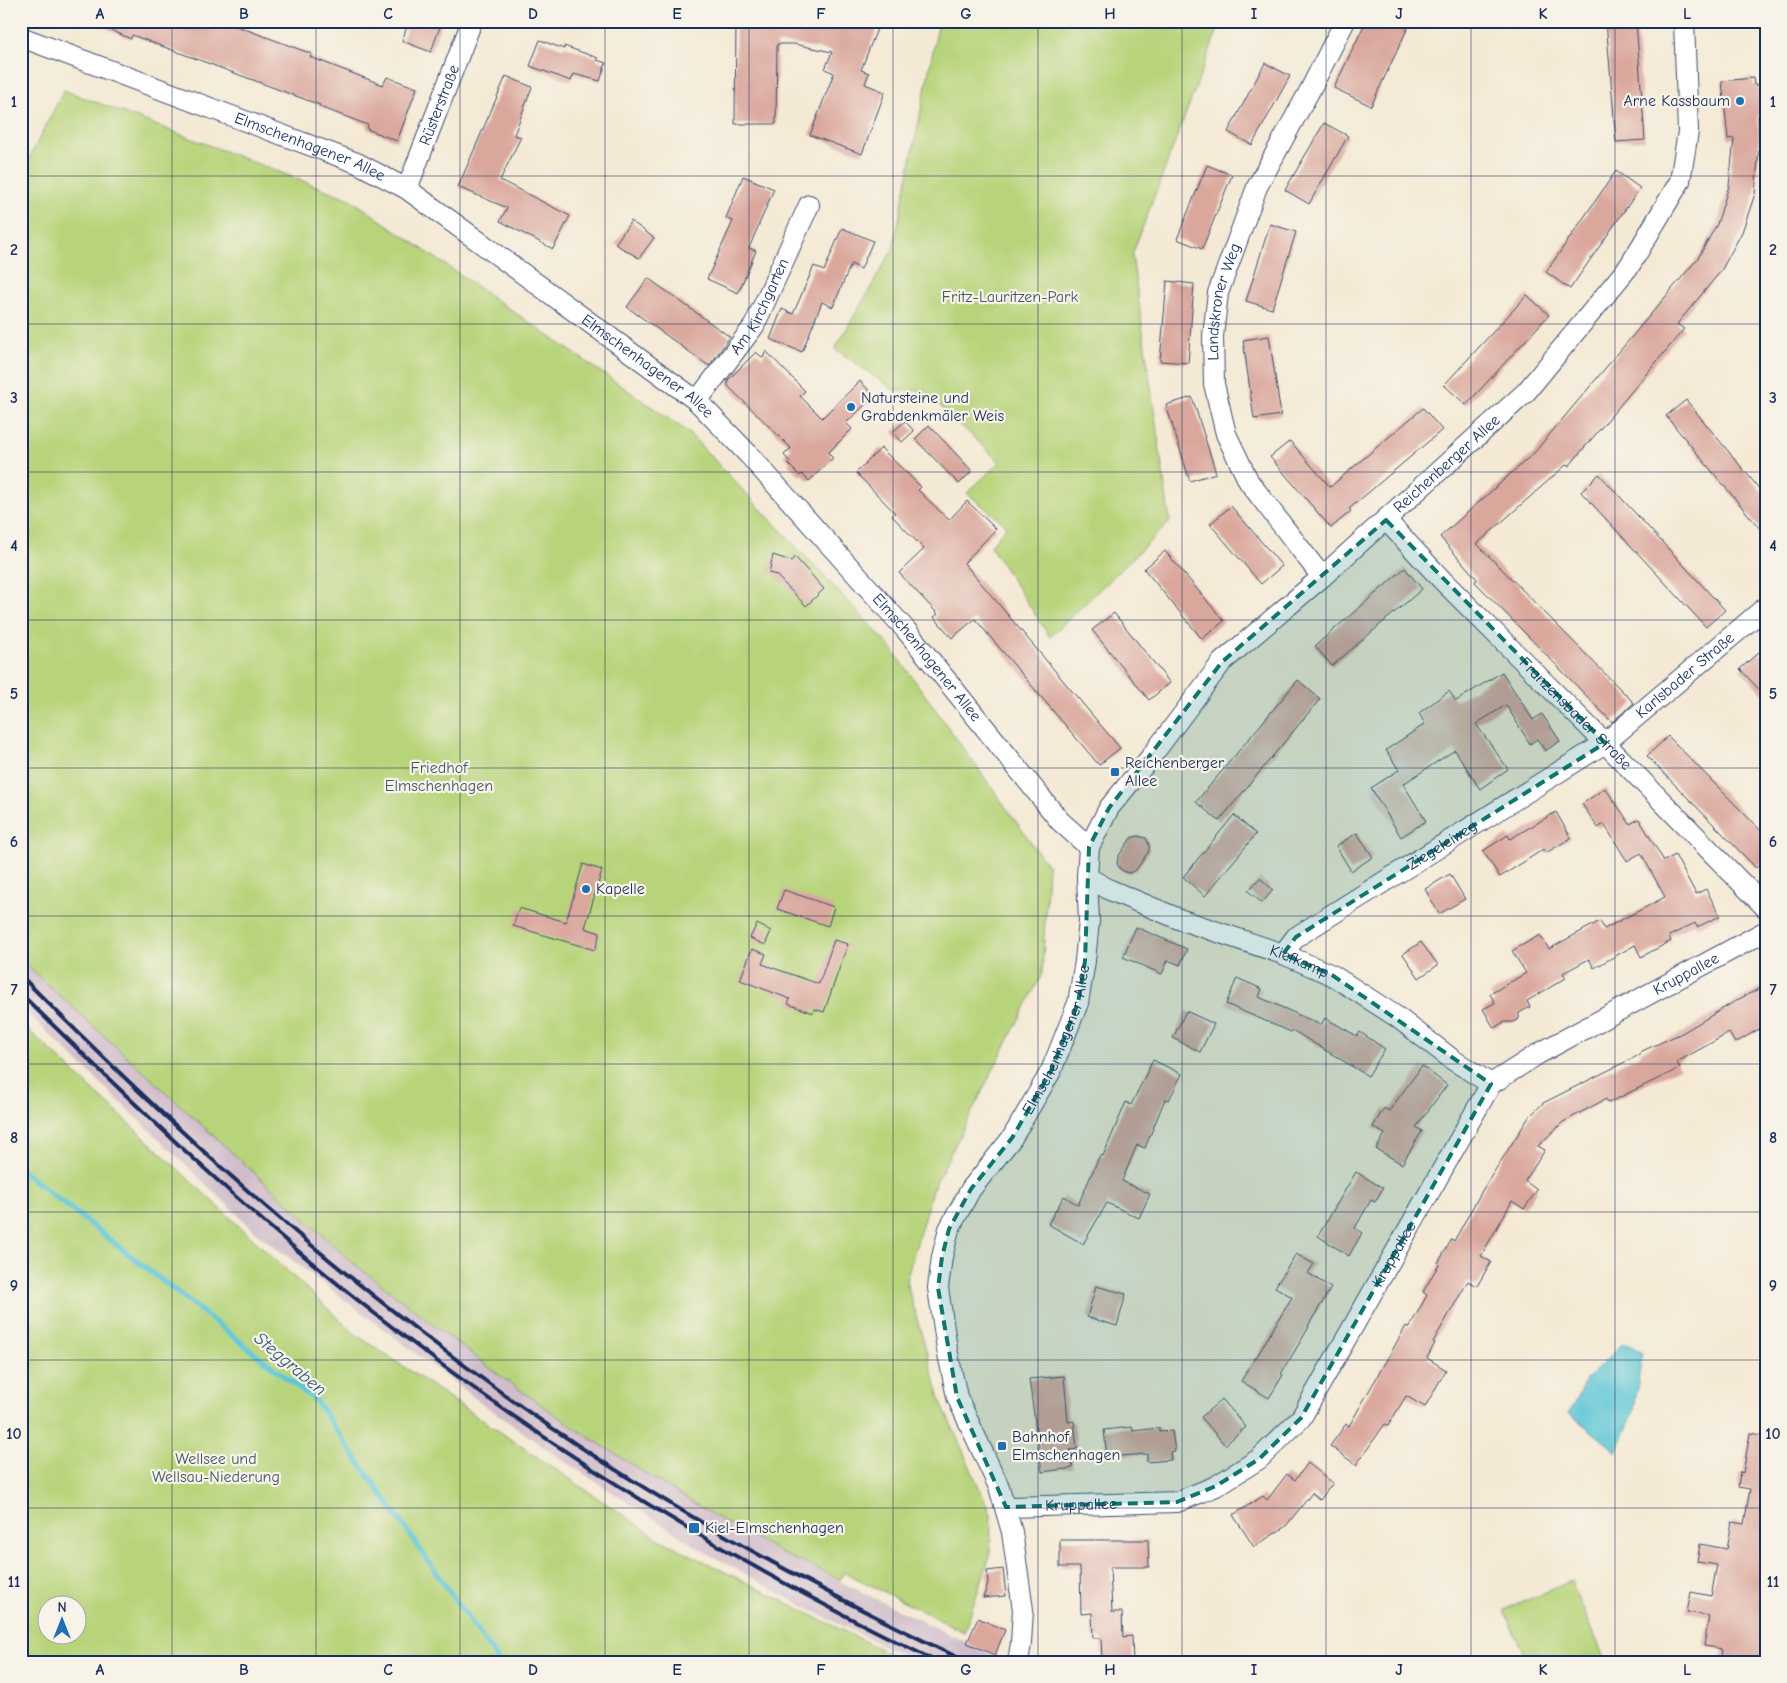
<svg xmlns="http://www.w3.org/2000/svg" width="1787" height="1683" viewBox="0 0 1787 1683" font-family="'Comic Neue',sans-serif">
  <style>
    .industrial { fill: #d1bdcb }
    .green { fill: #b8d47a; stroke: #6a826c; fill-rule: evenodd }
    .water { fill: #5bc6d6; stroke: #3b7a9a }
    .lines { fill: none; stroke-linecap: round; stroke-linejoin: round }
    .stream { stroke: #5bc6d6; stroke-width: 5.5 }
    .building { fill: #daa79d }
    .minor-casing { stroke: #3c4b70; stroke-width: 22 }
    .minor { stroke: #fff; stroke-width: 20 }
    .rail { stroke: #1b2f5e; stroke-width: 4 }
    .marked { fill: #0f766e; fill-opacity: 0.2; stroke: #0f766e; stroke-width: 4; stroke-dasharray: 10 6; stroke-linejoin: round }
    .grid { fill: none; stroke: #1b2f5e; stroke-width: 1; stroke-opacity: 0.55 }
    .poi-dot { fill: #1f6fb2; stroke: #f7f3e8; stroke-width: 2 }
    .labels { text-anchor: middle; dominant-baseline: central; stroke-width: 4.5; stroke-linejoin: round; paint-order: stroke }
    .poi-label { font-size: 16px; fill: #1b2f5e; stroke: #f7f3e8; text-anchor: start }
    .street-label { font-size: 16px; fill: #1b2f5e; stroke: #f7f3e8 }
    .park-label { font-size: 16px; fill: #425865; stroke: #f7f3e8 }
    .water-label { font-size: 18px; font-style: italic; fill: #2b557c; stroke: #f7f3e8 }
    .neatline { fill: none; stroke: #1b2f5e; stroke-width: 2 }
    .grid-label { font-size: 16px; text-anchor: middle; font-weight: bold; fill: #1b2f5e }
  </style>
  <rect width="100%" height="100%" fill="#f7f3e8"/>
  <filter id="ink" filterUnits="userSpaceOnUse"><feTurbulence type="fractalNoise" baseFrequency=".02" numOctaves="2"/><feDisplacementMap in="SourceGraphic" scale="10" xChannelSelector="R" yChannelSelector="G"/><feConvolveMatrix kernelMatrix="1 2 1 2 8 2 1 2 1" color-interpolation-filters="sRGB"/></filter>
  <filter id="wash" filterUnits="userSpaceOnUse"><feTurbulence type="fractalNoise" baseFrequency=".0096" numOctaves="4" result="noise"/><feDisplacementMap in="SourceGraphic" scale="20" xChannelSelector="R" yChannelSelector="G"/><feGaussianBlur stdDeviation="1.12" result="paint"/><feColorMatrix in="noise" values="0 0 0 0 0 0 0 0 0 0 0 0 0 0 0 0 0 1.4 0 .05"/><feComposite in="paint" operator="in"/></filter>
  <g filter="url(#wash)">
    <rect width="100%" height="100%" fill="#f4e9d4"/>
    <!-- industrial -->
    <path class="industrial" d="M21,960L352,1262L507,1381L575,1428L721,1520L798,1562L800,1560L837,1580L1006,1662H916L907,1658L807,1608L705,1552L559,1458L483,1404L260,1236L21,1007Z"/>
    <!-- green -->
    <g class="green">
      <path d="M939,21H1221L1132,255L1170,522L1050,637L990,546L1007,526L967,493L1000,462L924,391L894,390L835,349L893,249Z"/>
      <path d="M64,90L350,199L688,432L889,645L1048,866L1042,974L932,1190L906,1281L941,1402L991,1514L990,1556L964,1632L844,1572L840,1580L800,1560L798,1562L721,1520L645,1473L575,1428L507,1381L352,1262L21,960V174Z"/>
      <path d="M21,1023L355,1334L657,1538L906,1662H21ZM48,1606H78V1636H48Z"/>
      <path d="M1571,1581L1606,1662H1527L1504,1610Z"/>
    </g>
    <!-- water -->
    <path class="water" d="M1623,1343L1642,1353L1634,1411L1617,1452L1569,1413L1586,1380Z"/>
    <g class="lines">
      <!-- stream -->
      <path class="stream" d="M21,1170L316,1401L499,1662"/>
    </g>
    <g id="blocks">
      <!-- building -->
      <g class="building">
        <path d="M90,21H223L312,54L310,57L383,85L387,77L417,88L397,141L367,129L368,125L320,107V105L132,35L131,39Z"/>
        <path d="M409,21H442L431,52L402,41Z"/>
        <path d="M736,21H880L861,70L869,73L865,84L885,92L862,154L810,135L834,73L825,69L832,52L794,44H777L776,124H735Z"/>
        <path d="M1366,21H1411L1371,106L1334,88Z"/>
        <path d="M1606,21H1636L1645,140L1616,142Z"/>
        <path d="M540,40L564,49V46L598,58L597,60L606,63L600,81L574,74L571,81L530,66Z"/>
        <path d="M1265,63L1290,76L1252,145L1228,132Z"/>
        <path d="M506,76L532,87L514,135L521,137L500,180L570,216L553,249L500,221L507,208L458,187Z"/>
        <path d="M1753,78L1754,85L1766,84V115L1758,116L1759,149L1755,194L1742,232L1721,271L1677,324L1684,329L1569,466L1567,464L1477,544L1634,703L1612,722L1475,582L1477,579L1440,537L1534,453L1698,258L1717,224L1729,186L1734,138L1728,139L1722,81Z"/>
        <path d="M1324,123L1348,136L1309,204L1285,190Z"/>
        <path d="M1207,165L1232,175L1202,249L1177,239Z"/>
        <path d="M1616,171L1640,188L1570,289L1546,272Z"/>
        <path d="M743,176L774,189L749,248L756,251L738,293L707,279L733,221L726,218Z"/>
        <path d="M631,221L654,238L639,258L615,244Z"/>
        <path d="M1270,224L1296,232L1272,309L1246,301Z"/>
        <path d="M842,228L873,241L861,269L851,264L833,307L822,302L802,352L770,339L782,309L793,314L814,266L824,271Z"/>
        <path d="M648,278L730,337L709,366L627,307Z"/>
        <path d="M1167,281L1194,284L1188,363L1160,361Z"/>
        <path d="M1527,295L1549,315L1466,405L1444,385Z"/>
        <path d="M1269,336L1281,415L1254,419L1243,340Z"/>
        <path d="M766,351L805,391L800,396L822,418L860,381L874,396L846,423L852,429L828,453L833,458L809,481L802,474L800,476L788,464L790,462L784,455L791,448L728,386V380L756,352L763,358Z"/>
        <path d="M1192,397L1216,473L1190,481L1166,405Z"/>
        <path d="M1686,400L1766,497V536L1666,416Z"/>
        <path d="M1423,408L1442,430L1349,509L1351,511L1331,528L1270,457L1290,441L1330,487Z"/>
        <path d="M905,421L914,431L902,442L893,432Z"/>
        <path d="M929,425L972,471L959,484L915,439Z"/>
        <path d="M881,448L921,487L918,490L949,520L967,501L996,529L964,563L1120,748L1099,765L975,619L952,638L934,617L938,614L899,573L924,549L892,516L895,513L856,473Z"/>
        <path d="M1599,474L1725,610L1706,627L1581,492Z"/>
        <path d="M1231,506L1282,566L1261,584L1210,524Z"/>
        <path d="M1165,551L1224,621L1202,639L1144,569Z"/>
        <path d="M773,555L791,561L795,557L824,589L806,606L776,575L769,573Z"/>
        <path d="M1405,568L1422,589L1332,666L1315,646Z"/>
        <path d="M1114,613L1170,683L1149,700L1092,630Z"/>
        <path d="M1759,652L1766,660V697L1740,669Z"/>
        <path d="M1502,672L1533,720L1542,714L1560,741L1545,751L1537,739L1530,744L1506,705L1476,724L1508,769L1480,789L1455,750L1403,784L1426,821L1401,837L1371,788L1399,770L1386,750L1425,724L1419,713L1449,691L1456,701Z"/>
        <path d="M1298,680L1320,699L1219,821L1196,802Z"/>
        <path d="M1668,736L1766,836V859L1756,868L1647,756Z"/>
        <path d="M1605,788L1630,824L1639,819L1664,861L1675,855L1696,894L1706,889L1720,916L1697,927L1695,923L1669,936L1671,941L1641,957L1635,945L1594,968L1589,959L1563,973L1566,978L1527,1001L1530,1007L1519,1013V1019L1513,1022H1504L1494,1028L1483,1009L1495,1003L1490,994L1526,973L1512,951L1540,935L1549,949L1600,921L1604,929L1665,897L1641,853L1627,861L1604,824L1598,828L1582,804Z"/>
        <path d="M1556,812L1571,838L1546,853L1544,849L1500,877L1483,851L1508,835L1510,839Z"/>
        <path d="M1234,815L1256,834L1205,896L1183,877Z"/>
        <path d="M1357,833L1373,857L1351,871L1336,846Z"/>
        <path d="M1138,836L1146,838L1149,845V851L1136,870L1129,873L1121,870L1117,864L1118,857L1131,838Z"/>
        <path d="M583,864L602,870L585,928L600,933L595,950L513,926L519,908L566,922Z"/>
        <path d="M1450,874L1465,899L1439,914L1425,889Z"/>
        <path d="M1260,878L1273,890L1262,903L1248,891Z"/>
        <path d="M784,890L834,907L828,926L777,909Z"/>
        <path d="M757,924L771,931L765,945L750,938Z"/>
        <path d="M1136,927L1187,949L1180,965L1168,960L1162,974L1123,957Z"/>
        <path d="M834,940L848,944L824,1012L814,1009L813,1013L788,1004L790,999L740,980L752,949L766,954L762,964L819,984Z"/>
        <path d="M1421,942L1438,965L1419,978L1403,954Z"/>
        <path d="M1237,978L1262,989L1259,997L1321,1025L1325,1018L1357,1036L1360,1032L1385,1049L1368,1076L1292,1030L1291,1032L1226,1004Z"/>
        <path d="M1766,985V1025L1735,1043L1729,1033L1677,1062L1680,1068L1608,1103L1606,1099L1563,1122L1538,1146L1545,1150L1525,1181L1537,1190L1524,1209L1512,1201L1481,1256L1491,1262L1477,1286L1468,1281L1433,1342L1435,1343L1427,1358L1446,1370L1425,1407L1406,1396L1388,1426L1385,1424L1356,1465L1330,1446L1346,1424L1349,1426L1406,1326L1409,1328L1427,1295L1423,1292L1439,1264L1438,1263L1452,1239L1454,1241L1483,1189L1529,1117L1543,1103L1641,1054L1640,1052L1682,1033L1739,999Z"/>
        <path d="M1186,1011L1214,1024L1200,1052L1173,1038Z"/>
        <path d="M1153,1060L1182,1074L1169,1100L1165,1099L1145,1148L1137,1145L1122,1181L1150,1194L1139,1218L1107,1203L1083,1244L1048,1224L1064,1196L1078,1205L1100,1155L1103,1156L1126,1102L1131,1105Z"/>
        <path d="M1422,1066L1447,1085L1416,1127L1422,1131L1402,1164L1376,1149L1385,1134L1373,1127L1384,1108L1389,1111Z"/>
        <path d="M1356,1172L1383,1188L1375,1202L1371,1200L1355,1228L1362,1233L1349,1256L1318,1236Z"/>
        <path d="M1296,1254L1314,1264L1308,1273L1331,1288L1308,1326L1309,1327L1281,1374L1283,1375L1269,1398L1241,1381L1255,1358H1256L1292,1297L1275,1287Z"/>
        <path d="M1096,1286L1126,1294L1117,1326L1087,1317Z"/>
        <path d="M1064,1376L1068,1422L1074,1421L1077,1449L1070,1450L1073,1468L1042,1472L1029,1379Z"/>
        <path d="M1222,1399L1246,1427L1225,1445L1201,1417Z"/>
        <path d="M1132,1427L1133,1431L1159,1428V1432L1172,1431L1175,1451L1170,1452L1171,1460L1147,1462V1454L1107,1457L1104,1430Z"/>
        <path d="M1750,1433L1766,1436V1662H1721L1723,1649L1704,1646L1709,1616L1687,1612L1691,1592L1711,1596L1717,1565L1697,1562L1700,1544L1727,1549L1732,1522L1744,1524L1750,1489L1738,1487L1740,1472L1743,1473Z"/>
        <path d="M1308,1463L1333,1483L1320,1500L1312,1493L1286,1526L1254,1547L1233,1515L1263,1496L1267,1500L1287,1474L1295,1480Z"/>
        <path d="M1060,1540H1148L1149,1567H1110L1112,1612H1122L1123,1637L1132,1636L1133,1662H1112L1111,1659H1102L1101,1638H1093L1092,1613L1081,1614L1080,1567H1060Z"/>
        <path d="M1003,1569L1006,1596L983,1598L988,1584L987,1571Z"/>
        <path d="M978,1618L1005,1630L995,1655L967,1643Z"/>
      </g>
    </g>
  </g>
  <g filter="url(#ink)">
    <use href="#blocks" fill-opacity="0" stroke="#3c4b70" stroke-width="1"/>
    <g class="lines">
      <!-- minor casing -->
      <g class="minor-casing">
        <g id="minor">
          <path id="s1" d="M21,37L357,163L407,189L697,401L749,455L906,630L1060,821L1089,847"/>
          <path id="s2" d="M407,189L472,21"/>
          <path id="s3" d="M697,401L754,326L809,205"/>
          <path id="s4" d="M1386,520L1442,580L1605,743L1766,908"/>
          <path id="s5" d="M1322,577L1249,482L1226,434L1214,384L1213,336L1218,293L1257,187L1310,90L1345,21"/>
          <path id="s6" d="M1087,877L1110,890L1179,919L1283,954L1332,975L1397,1017L1453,1060L1491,1084"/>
          <path id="s7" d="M1283,954L1296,937L1605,743L1766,607"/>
          <path id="s8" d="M1006,1507L1177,1502L1216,1486L1259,1459L1301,1418L1491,1084L1538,1054L1766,931"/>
          <path id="s9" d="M1018,1662L1021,1643L1023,1610L1012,1532L999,1487L957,1397L947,1349L938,1288L942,1257L949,1229L971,1189L1012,1138L1051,1071L1078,1003L1085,961L1089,921L1087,877L1089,847L1109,808L1150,758L1222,662L1322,577L1526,392L1630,265L1680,181L1688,132L1684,21"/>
        </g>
      </g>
      <!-- minor -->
      <use href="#minor" class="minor"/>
      <!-- rail -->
      <g class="rail">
        <path d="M21,976C67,1022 114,1068 161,1112C268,1213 383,1307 502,1393C648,1498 805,1584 967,1662"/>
        <path d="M21,994C135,1105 249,1215 374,1313C548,1450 738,1566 938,1662"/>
      </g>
    </g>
  </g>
  <!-- marked area -->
  <path class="marked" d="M1386,520L1605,743L1296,937L1283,954L1332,975L1491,1084L1301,1418L1259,1459L1216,1486L1177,1502L1006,1507L957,1397L938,1288L942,1257L949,1229L971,1189L1012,1138L1051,1071L1078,1003L1085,961L1089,847L1109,808L1222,662Z"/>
  <!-- grid -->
  <path class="grid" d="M172,21V1662M316,21V1662M460,21V1662M605,21V1662M749,21V1662M893,21V1662M1038,21V1662M1182,21V1662M1326,21V1662M1471,21V1662M1615,21V1662M21,176H1766M21,324H1766M21,472H1766M21,620H1766M21,768H1766M21,916H1766M21,1064H1766M21,1212H1766M21,1360H1766M21,1508H1766"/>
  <!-- markers -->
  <g class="poi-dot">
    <circle cx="1740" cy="101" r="5"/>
    <circle cx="851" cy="407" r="5"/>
    <rect x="1110" y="767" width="10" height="10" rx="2.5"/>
    <circle cx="586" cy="889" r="5"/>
    <rect x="997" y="1441" width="10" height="10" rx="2.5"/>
    <rect x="688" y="1522" width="12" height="12" rx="2.5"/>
  </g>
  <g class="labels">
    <!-- poi labels -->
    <g class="poi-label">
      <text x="1730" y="101" text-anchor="end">Arne Kassbaum</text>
      <text x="861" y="398">Natursteine und<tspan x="861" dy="18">Grabdenkmäler Weis</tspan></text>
      <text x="1125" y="763">Reichenberger<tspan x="1125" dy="18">Allee</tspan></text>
      <text x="596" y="889">Kapelle</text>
      <text x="1012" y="1437">Bahnhof<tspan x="1012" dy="18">Elmschenhagen</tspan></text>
      <text x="705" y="1528">Kiel-Elmschenhagen</text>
    </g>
    <!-- street labels -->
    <g class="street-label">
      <text stroke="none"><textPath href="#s2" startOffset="90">Rüsterstraße</textPath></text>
      <text stroke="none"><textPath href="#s1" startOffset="309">Elmschenhagener Allee</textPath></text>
      <text stroke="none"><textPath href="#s5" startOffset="308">Landskroner Weg</textPath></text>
      <text stroke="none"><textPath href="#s3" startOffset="114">Am Kirchgarten</textPath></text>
      <text stroke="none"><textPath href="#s1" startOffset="714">Elmschenhagener Allee</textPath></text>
      <text stroke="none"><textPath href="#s9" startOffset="1395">Reichenberger Allee</textPath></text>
      <text stroke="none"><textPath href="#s1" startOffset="1119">Elmschenhagener Allee</textPath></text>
      <text stroke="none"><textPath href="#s7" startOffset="491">Karlsbader Straße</textPath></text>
      <text stroke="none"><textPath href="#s4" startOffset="271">Franzensbader Straße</textPath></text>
      <text stroke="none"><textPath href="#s7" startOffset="194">Ziegeleiweg</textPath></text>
      <text stroke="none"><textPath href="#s6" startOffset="229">Kiefkamp</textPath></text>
      <text stroke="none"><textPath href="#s8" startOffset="931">Kruppallee</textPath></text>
      <text stroke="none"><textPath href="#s9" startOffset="668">Elmschenhagener Allee</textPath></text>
      <text stroke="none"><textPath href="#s8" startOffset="511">Kruppallee</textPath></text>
      <text stroke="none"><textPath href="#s8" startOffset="75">Kruppallee</textPath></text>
    </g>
    <!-- park labels -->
    <g class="park-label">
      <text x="1010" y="297">Fritz-Lauritzen-Park</text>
      <text x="439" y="768">Friedhof<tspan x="439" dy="18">Elmschenhagen</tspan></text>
      <text x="216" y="1459">Wellsee und<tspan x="216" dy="18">Wellsau-Niederung</tspan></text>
    </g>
    <!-- water labels -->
    <g class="water-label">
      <text transform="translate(290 1364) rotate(40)">Steggraben</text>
    </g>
  </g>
  <!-- margin -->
  <rect width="1787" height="1683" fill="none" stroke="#f7f3e8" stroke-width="55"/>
  <!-- north arrow -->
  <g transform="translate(62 1620)"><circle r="24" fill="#f7f3e8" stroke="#9fa5b1"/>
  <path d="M0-4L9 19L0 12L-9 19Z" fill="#1f6fb2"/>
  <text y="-8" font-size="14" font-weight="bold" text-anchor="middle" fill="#1b2f5e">N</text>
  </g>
  <rect x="28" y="28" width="1732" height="1628" class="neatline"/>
  <g class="grid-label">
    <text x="100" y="19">A</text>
    <text x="244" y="19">B</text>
    <text x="388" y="19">C</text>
    <text x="533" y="19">D</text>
    <text x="677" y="19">E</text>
    <text x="821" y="19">F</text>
    <text x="966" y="19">G</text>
    <text x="1110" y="19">H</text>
    <text x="1254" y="19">I</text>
    <text x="1399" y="19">J</text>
    <text x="1543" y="19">K</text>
    <text x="1687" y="19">L</text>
    <text x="14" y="107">1</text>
    <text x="1773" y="107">1</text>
    <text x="14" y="255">2</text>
    <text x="1773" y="255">2</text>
    <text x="14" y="403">3</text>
    <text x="1773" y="403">3</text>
    <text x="14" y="551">4</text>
    <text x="1773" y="551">4</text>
    <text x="14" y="699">5</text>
    <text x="1773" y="699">5</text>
    <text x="14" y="847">6</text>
    <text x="1773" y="847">6</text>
    <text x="14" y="995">7</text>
    <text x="1773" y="995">7</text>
    <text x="14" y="1143">8</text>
    <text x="1773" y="1143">8</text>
    <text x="14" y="1291">9</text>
    <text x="1773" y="1291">9</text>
    <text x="14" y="1439">10</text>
    <text x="1773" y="1439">10</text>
    <text x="14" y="1587">11</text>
    <text x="1773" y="1587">11</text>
    <text x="100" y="1675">A</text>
    <text x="244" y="1675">B</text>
    <text x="388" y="1675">C</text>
    <text x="533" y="1675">D</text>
    <text x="677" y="1675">E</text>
    <text x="821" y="1675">F</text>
    <text x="966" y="1675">G</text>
    <text x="1110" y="1675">H</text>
    <text x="1254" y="1675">I</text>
    <text x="1399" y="1675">J</text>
    <text x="1543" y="1675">K</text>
    <text x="1687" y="1675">L</text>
  </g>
</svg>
